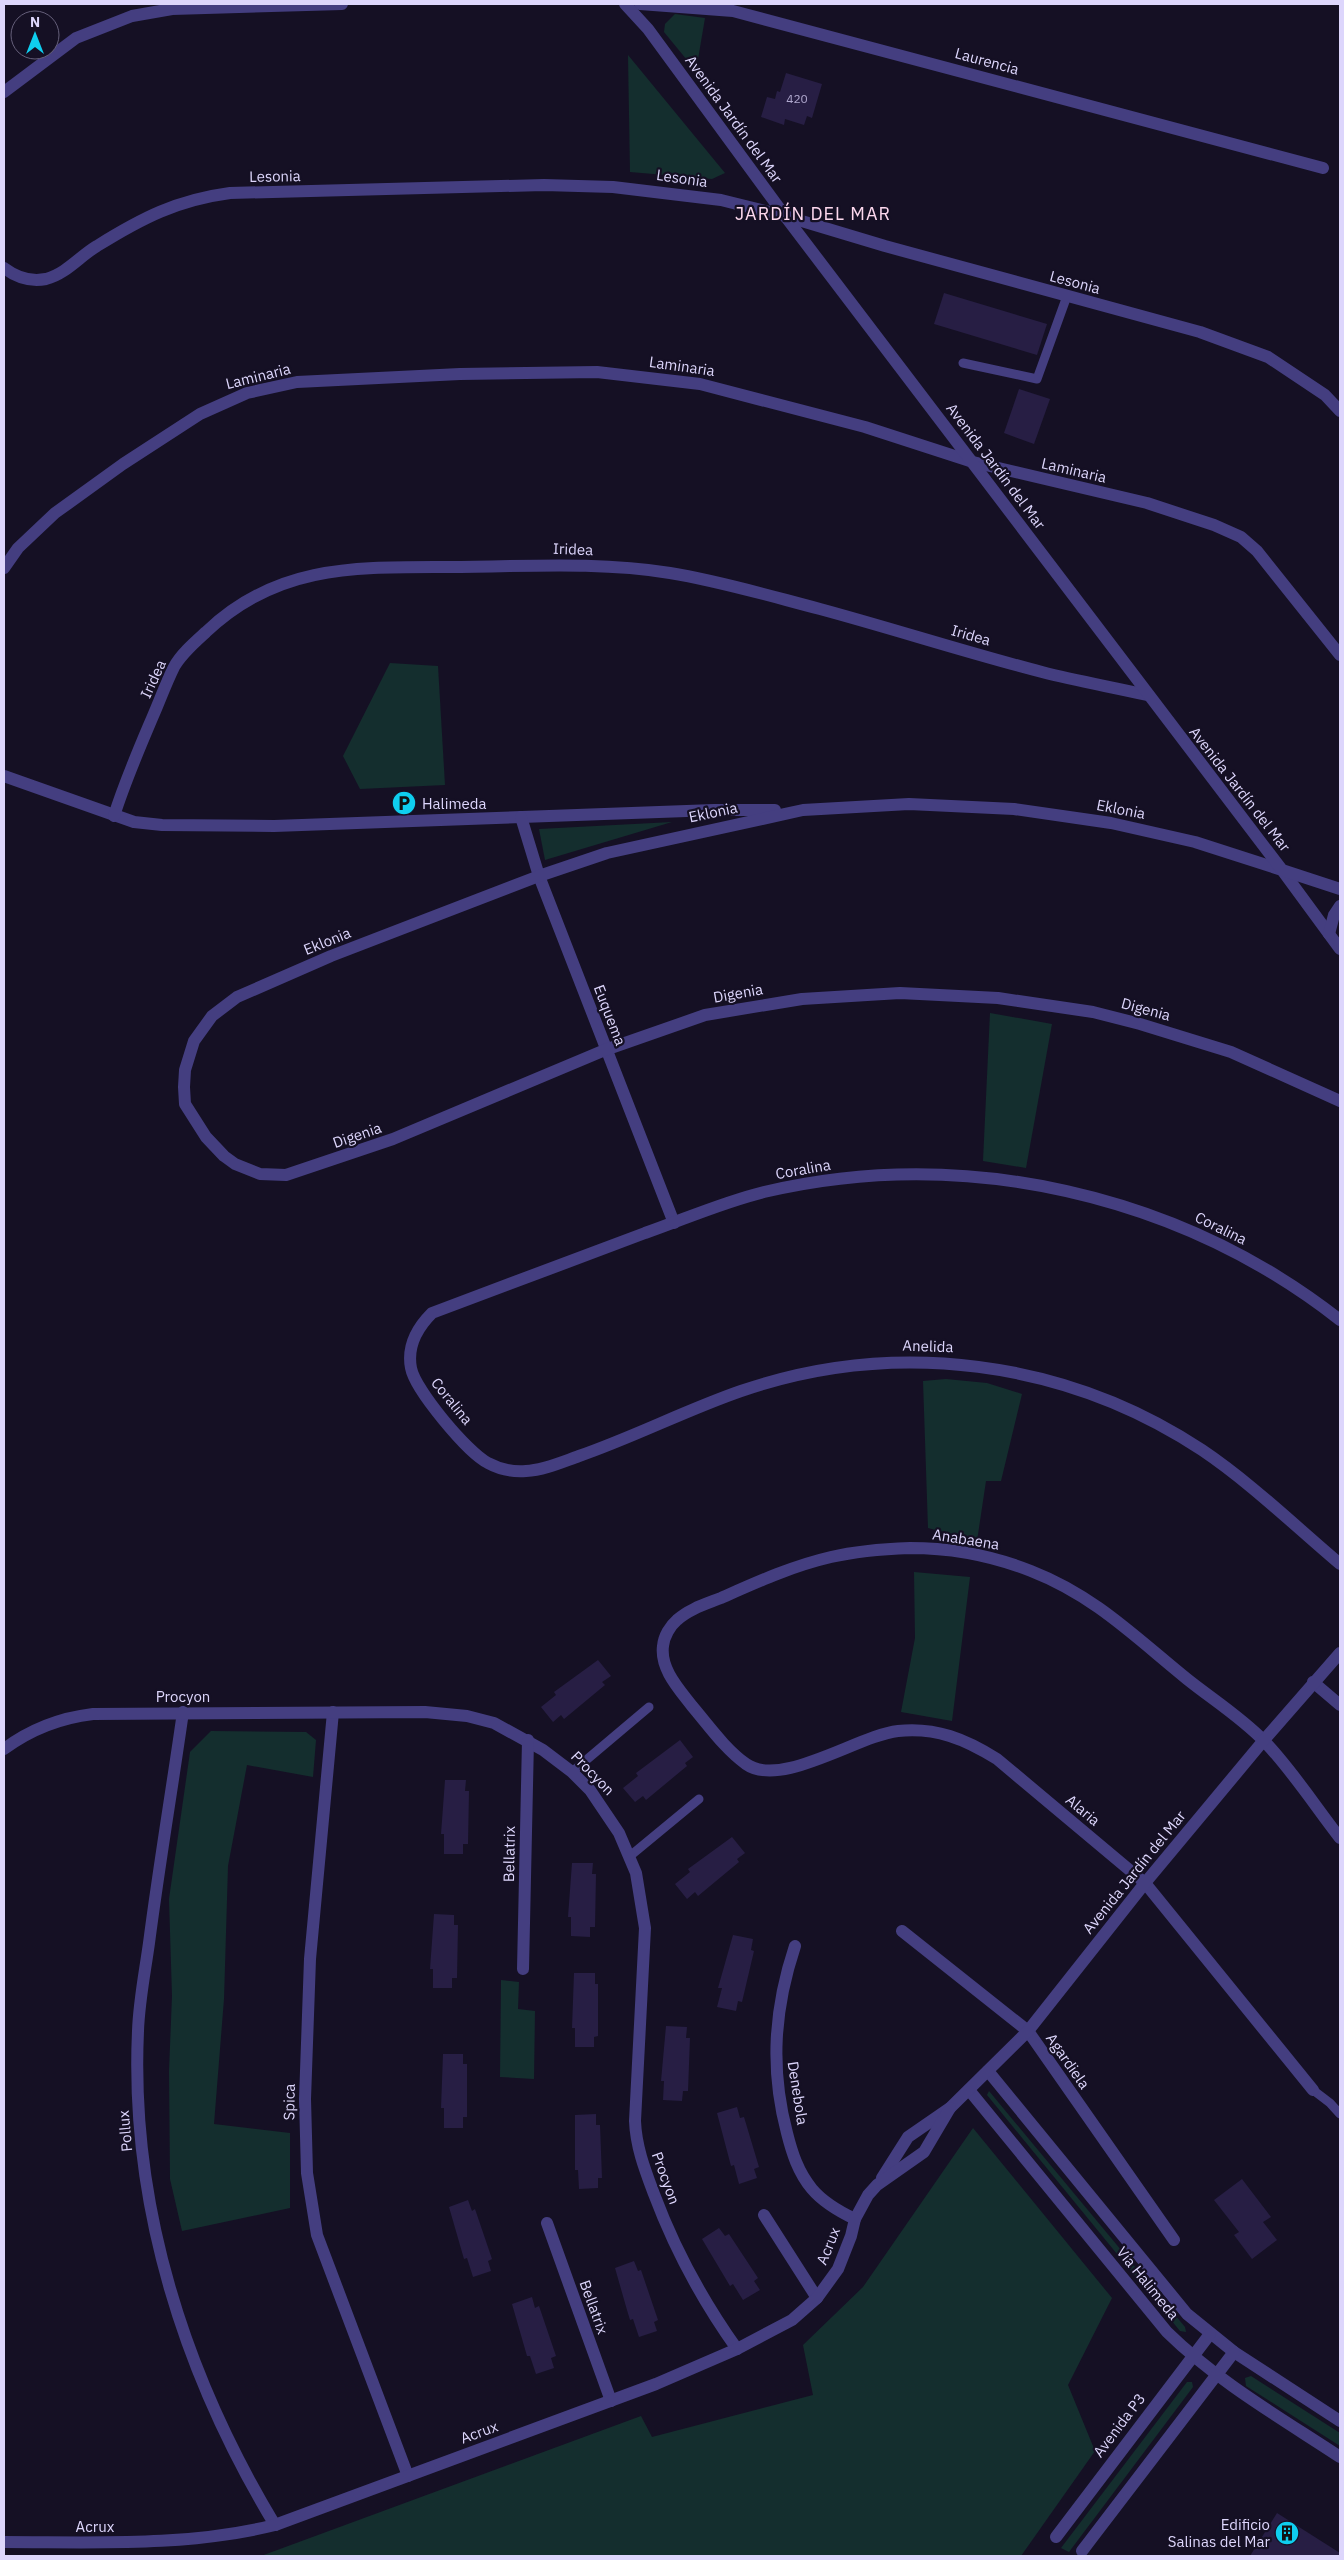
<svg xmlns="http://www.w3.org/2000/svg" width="1344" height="2560" viewBox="0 0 1344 2560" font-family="'IBM Plex Sans',sans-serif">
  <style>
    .green { fill: #142e2e }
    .building { fill: #271e44 }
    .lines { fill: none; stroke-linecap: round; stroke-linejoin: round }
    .service { stroke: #443e80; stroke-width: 9 }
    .minor { stroke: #443e80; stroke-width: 12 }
    .tertiary { stroke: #443e80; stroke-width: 12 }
    .labels { text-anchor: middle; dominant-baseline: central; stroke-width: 4.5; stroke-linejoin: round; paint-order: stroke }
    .number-label { font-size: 12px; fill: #b0a8ce }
    .street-label { font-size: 15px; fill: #ddd6fc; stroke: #151024 }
    .poi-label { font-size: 15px; fill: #ddd6fc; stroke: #151024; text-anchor: start }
    .quarter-label { font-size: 18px; letter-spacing: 1px; fill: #fdd8ee; stroke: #151024 }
  </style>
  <rect width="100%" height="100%" fill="#151024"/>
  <!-- green -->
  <g class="green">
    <path d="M675,14L705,18L696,71L664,32L665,24Z"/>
    <path d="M628,55L725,173L712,179L630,172Z"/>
    <path d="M390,663L438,666L445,785L360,789L343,756Z"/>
    <path d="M672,822L545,860L539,829Z"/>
    <path d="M990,1013L1052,1024L1026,1168L983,1161Z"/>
    <path d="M946,1379L987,1383L1022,1394L1001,1481H986L977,1541L928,1528L923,1381Z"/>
    <path d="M914,1572L970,1577L952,1721L901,1712L915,1638Z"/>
    <path d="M211,1731L306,1732L316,1740L313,1777L247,1765L228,1866L224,1999L214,2124L290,2133V2208L182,2231L170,2179L169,2071L172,1996L169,1899L190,1752Z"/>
    <path d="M501,1980L519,1982L518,2009L535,2011L534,2079L500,2077Z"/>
    <path d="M989,2091L1185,2327L1186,2332L1180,2331L987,2095Z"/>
    <path d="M973,2128L1112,2298L1068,2385L1095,2451L1021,2556H261L641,2416L652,2437L813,2395L803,2345L863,2287Z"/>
    <path d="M1251,2376L1340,2433V2446L1246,2386L1245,2378Z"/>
    <path d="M1187,2382H1192L1193,2387L1069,2552L1061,2548Z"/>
  </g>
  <!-- building -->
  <g class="building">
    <path d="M786,73L822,84L812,118L807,116L804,125L785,119L784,125L761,117L767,97L775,99L777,91L780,92Z"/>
    <path d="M944,293L1047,324L1037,355L934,324Z"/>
    <path d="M1019,389L1050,399L1034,444L1004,433Z"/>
    <path d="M598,1660L611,1676L602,1682L605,1685L564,1719L561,1715L553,1722L541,1707L556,1695L554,1692Z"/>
    <path d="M680,1740L693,1757L685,1763L687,1766L646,1800L643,1796L635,1802L623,1788L638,1776L636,1773Z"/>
    <path d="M445,1780H466L465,1791H469L468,1844H463V1854H444V1834H441Z"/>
    <path d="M732,1837L745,1853L737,1859L739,1862L698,1896L695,1892L687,1899L675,1884L690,1872L688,1869Z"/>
    <path d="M572,1863H593L592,1874H596L595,1927H590V1937L571,1936V1917H568Z"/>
    <path d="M434,1914L454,1915V1925H458L457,1978H452V1988H433V1969H430Z"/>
    <path d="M733,1935L753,1939L751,1950L754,1951L742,2002L738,2001L736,2011L717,2007L722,1988H718Z"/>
    <path d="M574,1973H595V1984H598V2036L594,2037V2047H575V2028H572Z"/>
    <path d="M666,2026L687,2027L686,2038H690L688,2091H683L682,2101L663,2100L664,2081H661Z"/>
    <path d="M443,2054H463V2064H467V2117H463V2128H444V2108H441Z"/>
    <path d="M737,2107L740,2118L744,2117L759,2167L754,2169L757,2178L739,2184L734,2165L731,2166L717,2113Z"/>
    <path d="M596,2114V2125H600L602,2178H598V2188L579,2189L578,2170H575V2115Z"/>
    <path d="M1242,2179L1271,2217L1263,2222L1277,2240L1252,2259L1234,2235L1239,2232L1214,2200Z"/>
    <path d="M468,2200L472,2211L475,2209L492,2259L488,2261L491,2271L473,2277L467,2258L464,2259L449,2207Z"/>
    <path d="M719,2228L725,2236L729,2234L758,2278L754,2281L760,2290L743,2300L733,2284L730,2286L702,2239Z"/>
    <path d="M634,2261L638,2271L641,2270L658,2320L654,2322L657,2331L639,2337L633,2319L630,2320L627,2310L615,2268Z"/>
    <path d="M532,2297L535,2308L539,2306L556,2356L551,2358L554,2368L536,2374L530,2356H527L512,2304Z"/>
    <path d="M1277,2513L1340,2553V2556H1250Z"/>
  </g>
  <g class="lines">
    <!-- service -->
    <g class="service">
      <path d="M963,363L1037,379L1067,296"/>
      <path d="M572,1772L649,1707"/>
      <path d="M630,1856L699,1799"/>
      <path d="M1313,2090L1330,2103L1340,2114"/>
    </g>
    <!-- minor -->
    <g class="minor">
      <path d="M640,4L733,11L1323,168"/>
      <path d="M4,92L76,38L132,16L172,9L342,4"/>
      <path d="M4,268C16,277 31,282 46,279C66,274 80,256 97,246C142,218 177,200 230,193L544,185L613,187L721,200L785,216L885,246L1200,332L1268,357L1325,395L1340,411"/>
      <path d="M4,568L18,548L55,513L123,464L200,414L247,393L297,382L460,374L597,372L700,384L865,427L973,462L1147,503L1214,525L1241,537L1257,551L1340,655"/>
      <path d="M4,776L134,822L162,825L274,826L714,810H775"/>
      <path d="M114,816C125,781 139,749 153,716C160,700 166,683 174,667C181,654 195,642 206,632C276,565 354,567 444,567C520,567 595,561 670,573C720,581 770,596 820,609C894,629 968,653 1042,672C1077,681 1112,687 1147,695"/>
      <path d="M521,817L539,876L674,1223"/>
      <path d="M1340,949L1282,870L1195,842L1111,823L1014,809L909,804L803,810L607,853L539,876L331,956L237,997L212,1016L194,1041L185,1070L184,1087L185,1104L206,1137L224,1156L235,1164L260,1174L286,1175L393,1139L605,1050L705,1015L802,999L900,993L998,998L1093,1012L1140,1024L1231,1052L1340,1101"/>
      <path d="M1340,1320C1179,1194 964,1145 764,1192C723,1202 685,1219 645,1233C574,1259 503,1286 432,1313C417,1328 407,1347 411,1368C415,1390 468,1453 488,1463C499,1469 513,1472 526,1471C544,1470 562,1462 579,1456C634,1437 686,1410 741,1391C895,1338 1066,1360 1202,1450C1251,1483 1295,1526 1340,1564"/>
      <path d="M1313,1682L1340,1705"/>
      <path d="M183,1712C172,1789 159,1866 149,1943C145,1972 139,2001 138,2031C130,2206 185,2376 275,2525"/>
      <path d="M333,1712L310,1959L305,2099L307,2173L317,2235L408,2476"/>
      <path d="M4,1749C31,1729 59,1718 93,1714L425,1712L467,1716L494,1723L543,1750L572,1772L590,1790L619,1833L636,1873L645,1928L635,2121C636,2147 645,2170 654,2194C675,2250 702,2300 737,2349"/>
      <path d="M902,1931L1028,2031L1174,2240"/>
      <path d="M795,1946C774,2009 770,2069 787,2133C792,2153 798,2172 812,2189C823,2202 838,2211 855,2219"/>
      <path d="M523,1969L528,1740"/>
      <path d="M988,2071L1187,2314L1234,2352L1340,2421"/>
      <path d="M969,2090L1167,2332C1218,2382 1281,2418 1340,2457"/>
      <path d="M1313,2090L1145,1883L997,1759C965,1739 936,1727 898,1731C859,1735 781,1789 746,1764C725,1749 709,1726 692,1706C679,1689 660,1669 663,1646C664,1636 670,1626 677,1620C689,1609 706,1604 721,1598C757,1582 792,1566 831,1557C857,1551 883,1549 910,1548C951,1548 993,1556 1031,1571C1095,1596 1135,1637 1187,1679C1212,1699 1242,1718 1264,1741C1292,1770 1315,1806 1340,1838"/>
      <path d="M882,2178L908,2137L950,2108L1028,2031L1145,1883L1264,1740L1340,1653"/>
      <path d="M764,2215L817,2298"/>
      <path d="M547,2223L611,2401"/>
      <path d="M1056,2537L1210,2334"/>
      <path d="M4,2542C95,2542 186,2547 275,2525L656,2384L737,2349L792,2320L817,2298L838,2269L851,2236L855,2219L868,2195L877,2185L924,2152L950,2108"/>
      <path d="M1082,2551L1234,2352"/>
    </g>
    <!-- tertiary -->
    <g class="tertiary">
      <path d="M625,4L648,29L785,216L1282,870L1340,889"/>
      <path d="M1329,934L1334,915L1340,906"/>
    </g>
  </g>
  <!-- icons -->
  <defs>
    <g id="parking-disc" transform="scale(1.25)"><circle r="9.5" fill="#0fceef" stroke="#151024"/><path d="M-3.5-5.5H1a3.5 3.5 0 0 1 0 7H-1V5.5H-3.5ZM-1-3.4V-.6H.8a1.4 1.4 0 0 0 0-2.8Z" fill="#111"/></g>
    <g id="building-disc" transform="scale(1.25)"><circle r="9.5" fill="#0fceef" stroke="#151024"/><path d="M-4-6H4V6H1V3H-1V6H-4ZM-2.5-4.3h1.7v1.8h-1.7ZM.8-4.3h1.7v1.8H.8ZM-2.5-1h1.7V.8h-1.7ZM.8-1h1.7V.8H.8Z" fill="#111"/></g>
  </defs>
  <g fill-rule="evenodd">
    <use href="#parking-disc" x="404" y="803"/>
    <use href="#building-disc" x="1287" y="2533"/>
  </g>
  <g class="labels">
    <!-- number labels -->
    <g class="number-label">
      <text x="797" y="98">420</text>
    </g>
    <!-- street labels -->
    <g class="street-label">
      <text transform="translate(987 61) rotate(15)">Laurencia</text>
      <text transform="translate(734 119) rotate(54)">Avenida Jardín del Mar</text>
      <text transform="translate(275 176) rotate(-1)">Lesonia</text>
      <text transform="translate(682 178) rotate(8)">Lesonia</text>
      <text transform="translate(1075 282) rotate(15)">Lesonia</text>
      <text transform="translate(682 366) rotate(8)">Laminaria</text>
      <text transform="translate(258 376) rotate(-14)">Laminaria</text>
      <text transform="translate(996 466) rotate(53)">Avenida Jardín del Mar</text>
      <text transform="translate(1074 470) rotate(13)">Laminaria</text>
      <text transform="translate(573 549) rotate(2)">Iridea</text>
      <text transform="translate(971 635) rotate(16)">Iridea</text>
      <text transform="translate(153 679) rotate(-65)">Iridea</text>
      <text transform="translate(1240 789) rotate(52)">Avenida Jardín del Mar</text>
      <text transform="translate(1121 809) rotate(11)">Eklonia</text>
      <text transform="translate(713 812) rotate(-12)">Eklonia</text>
      <text transform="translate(327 941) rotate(-22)">Eklonia</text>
      <text transform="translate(738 993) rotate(-10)">Digenia</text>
      <text transform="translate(1146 1009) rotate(15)">Digenia</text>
      <text transform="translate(610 1015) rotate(69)">Euquema</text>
      <text transform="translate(357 1135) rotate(-19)">Digenia</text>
      <text transform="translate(803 1169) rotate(-10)">Coralina</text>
      <text transform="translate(1221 1228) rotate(26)">Coralina</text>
      <text transform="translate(928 1346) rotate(2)">Anelida</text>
      <text transform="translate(452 1401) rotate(51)">Coralina</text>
      <text transform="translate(966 1539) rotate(9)">Anabaena</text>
      <text x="183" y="1696">Procyon</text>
      <text transform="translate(593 1773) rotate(46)">Procyon</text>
      <text transform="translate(1083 1810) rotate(40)">Alaria</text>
      <text transform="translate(509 1854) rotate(-89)">Bellatrix</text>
      <text transform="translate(1134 1872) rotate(-51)">Avenida Jardín del Mar</text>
      <text transform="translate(1068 2061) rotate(55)">Agardiela</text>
      <text transform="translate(798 2093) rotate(81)">Denebola</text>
      <text transform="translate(289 2102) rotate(-89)">Spica</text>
      <text transform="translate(125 2131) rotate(-95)">Pollux</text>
      <text transform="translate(666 2178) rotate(70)">Procyon</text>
      <text transform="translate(828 2246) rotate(-68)">Acrux</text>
      <text transform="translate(1148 2283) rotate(51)">Vía Halimeda</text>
      <text transform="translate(594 2307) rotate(70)">Bellatrix</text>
      <text transform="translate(1119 2425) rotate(-53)">Avenida P3</text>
      <text transform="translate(479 2432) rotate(-20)">Acrux</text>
      <text x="95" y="2526">Acrux</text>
    </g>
    <!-- poi labels -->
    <g class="poi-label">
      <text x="422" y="803">Halimeda</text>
      <text x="1270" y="2524" text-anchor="end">Edificio<tspan x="1270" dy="17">Salinas del Mar</tspan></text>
    </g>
    <!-- quarter labels -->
    <g class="quarter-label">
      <text x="813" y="213">JARDÍN DEL MAR</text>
    </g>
  </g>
  <!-- border -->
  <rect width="1344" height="2560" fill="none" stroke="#ddd6fc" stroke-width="10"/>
  <!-- north arrow -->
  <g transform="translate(35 35)"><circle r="24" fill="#151024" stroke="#655f7a"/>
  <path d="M0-4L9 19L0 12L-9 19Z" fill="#0fceef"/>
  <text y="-8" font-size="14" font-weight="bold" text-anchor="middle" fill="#ddd6fc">N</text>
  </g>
</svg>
